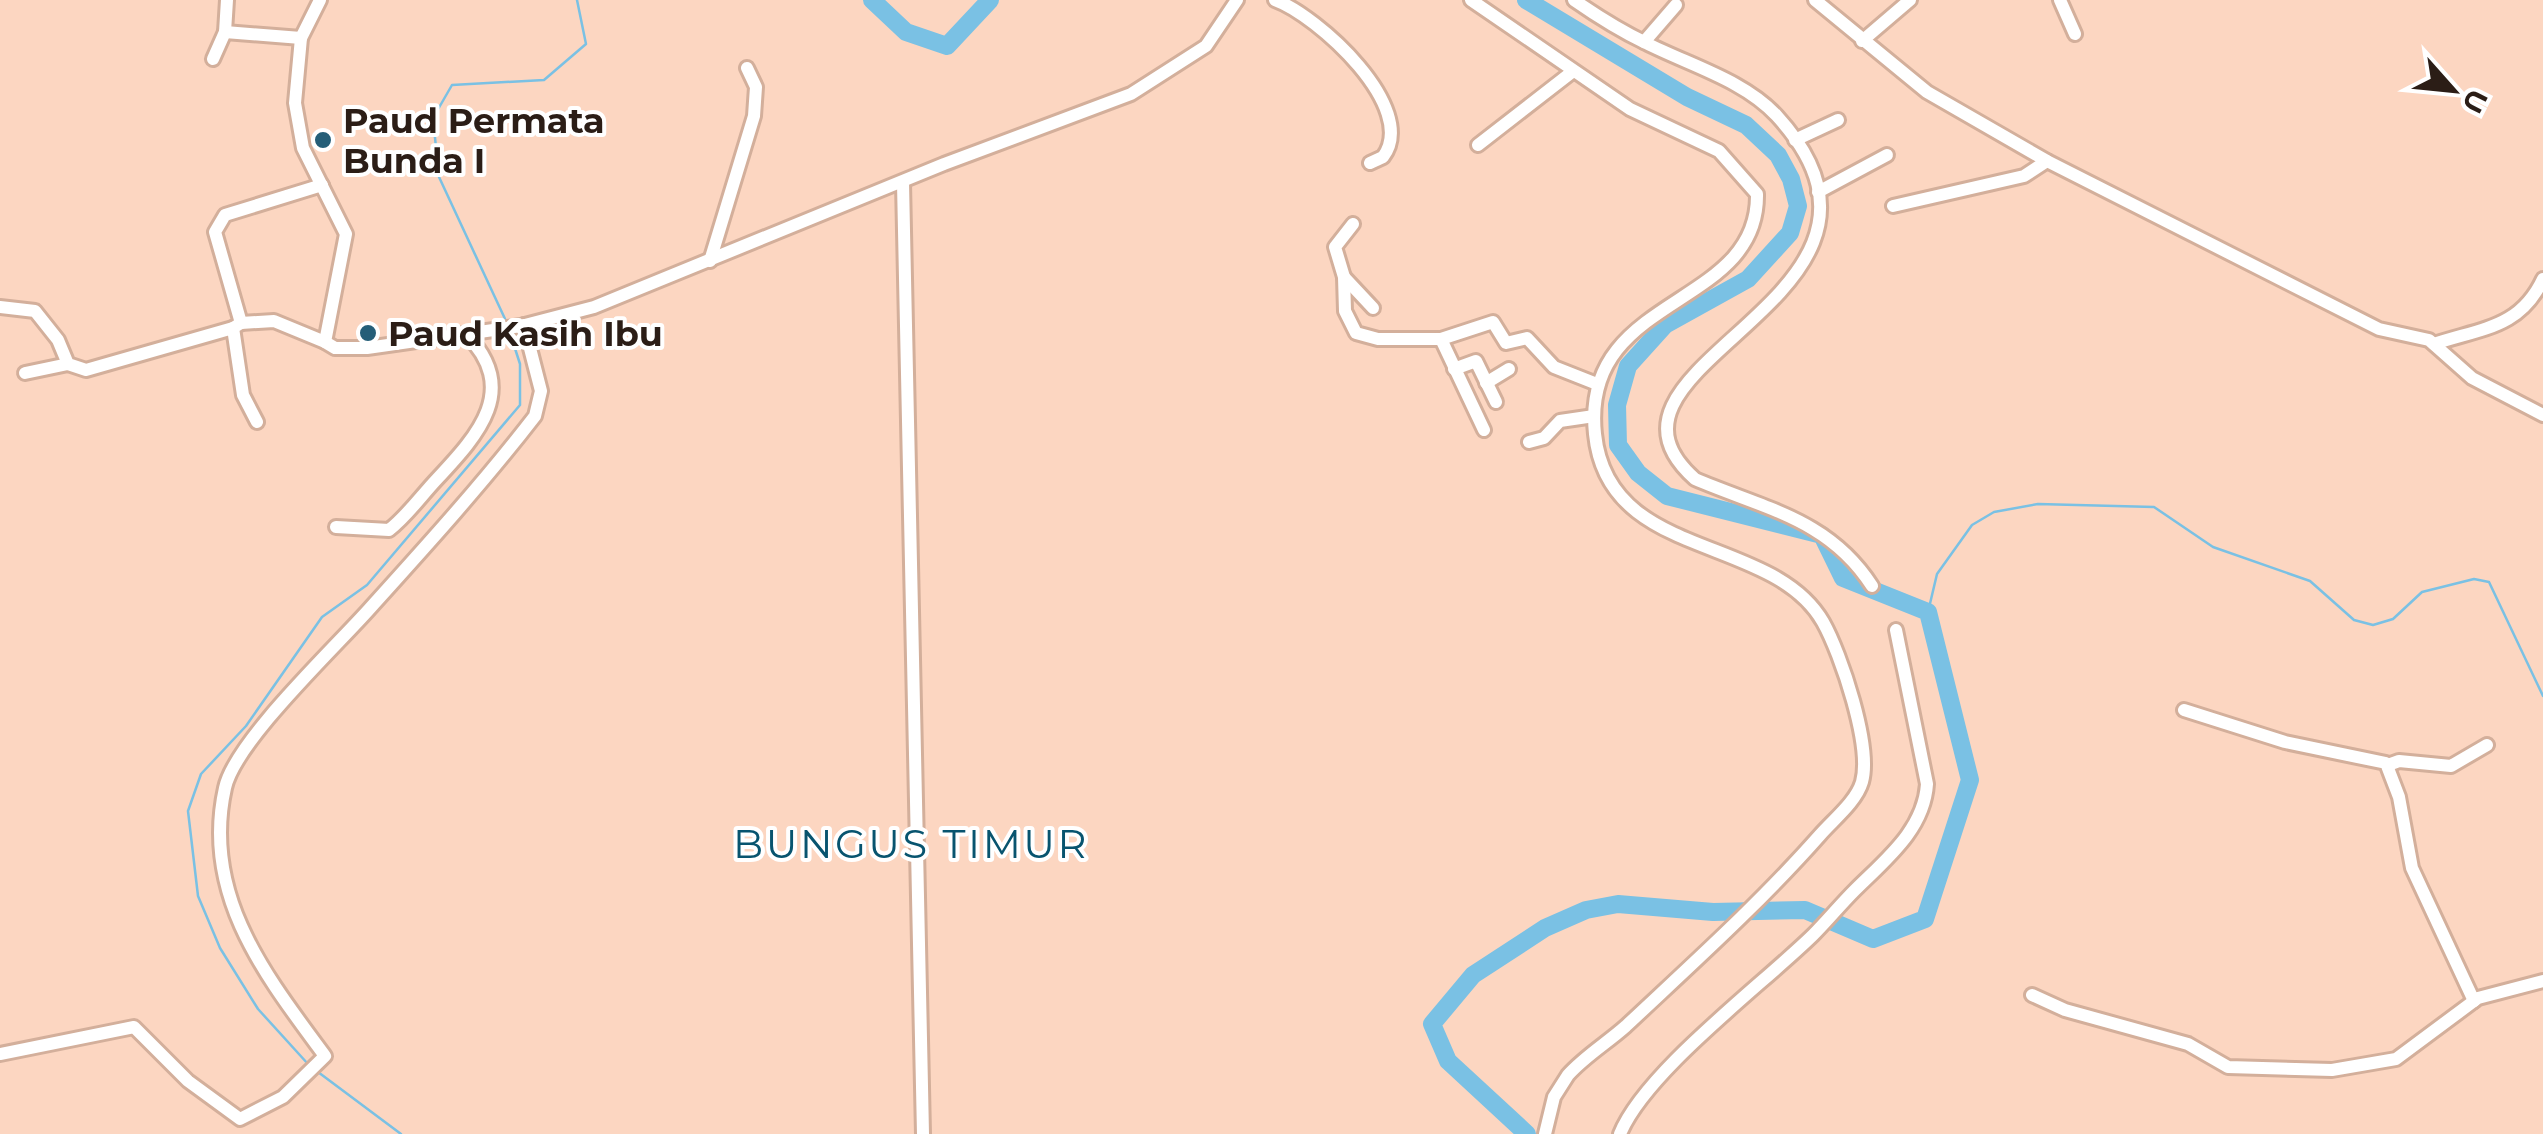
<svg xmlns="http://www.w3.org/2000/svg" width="2543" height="1134" viewBox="0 0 2543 1134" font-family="Montserrat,sans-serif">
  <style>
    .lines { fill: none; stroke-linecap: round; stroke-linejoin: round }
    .stream { stroke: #7ac1e4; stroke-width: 2.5 }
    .river { stroke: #7ac1e4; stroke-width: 18 }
    .minor-casing { stroke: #d3af9b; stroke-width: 18 }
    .minor { stroke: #fff; stroke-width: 12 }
    .poi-dot { fill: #255e78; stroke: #fff; stroke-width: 4 }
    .labels { text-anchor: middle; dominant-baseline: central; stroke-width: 8; stroke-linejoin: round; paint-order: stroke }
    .poi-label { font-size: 35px; font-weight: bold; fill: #2b1d16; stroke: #fff; text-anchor: start }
    .quarter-label { font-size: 40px; letter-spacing: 2.5px; fill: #08546f; stroke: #fff }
  </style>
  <rect width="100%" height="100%" fill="#fcd6c1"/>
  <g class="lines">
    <!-- stream -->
    <g class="stream">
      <path d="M506,321L439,177L433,118L452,85L544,80L586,44L577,0"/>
      <path d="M1928,612L1937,574L1972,525L1994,512L2038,504L2154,507L2213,547L2310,581L2354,620L2373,625L2393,619L2422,592L2474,579L2489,582L2543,696"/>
      <path d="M308,1064L258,1009L220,948L198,896L188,811L201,774L246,726L322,617L367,585L520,405V364L510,333"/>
      <path d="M318,1072L401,1134"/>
    </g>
    <!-- river -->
    <g class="river">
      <path d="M872,0L906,32L947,46L990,0"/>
      <path d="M1526,0L1687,97L1746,125L1778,155L1791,179L1798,206L1790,233L1748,279L1665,325L1628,366L1617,405L1618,445L1638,473L1667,496L1822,535L1843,578L1928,612L1970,780L1925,919L1873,939L1805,910L1713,912L1618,904L1586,910L1545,928L1473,975L1432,1024L1448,1061L1527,1134"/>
    </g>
    <!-- minor casing -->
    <g class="minor-casing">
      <g id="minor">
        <path d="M227,0L225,32L301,38"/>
        <path d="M320,0L301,38L295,103L303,148L346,234L325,342L335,348H367L521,326L594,307L944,164L1131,94L1206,46L1237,0"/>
        <path d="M1275,0C1317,15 1420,108 1383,157L1370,163"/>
        <path d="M1471,0L1630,109L1719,151L1757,194C1759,310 1580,293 1595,434C1608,562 1772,533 1823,622C1841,654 1872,746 1862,782C1856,802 1833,820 1820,835C1760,903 1692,964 1626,1026C1607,1043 1585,1056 1568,1075L1554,1097L1545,1134"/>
        <path d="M1574,0C1597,16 1621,31 1646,43C1689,65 1744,80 1777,116C1944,299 1564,363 1695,479C1765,509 1829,519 1872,586"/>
        <path d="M1815,0L1927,92L2047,161L2379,329L2429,340L2472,378L2543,415"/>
        <path d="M2060,0L2075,34"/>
        <path d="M1862,41L1910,0"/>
        <path d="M1644,42L1676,5"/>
        <path d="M213,59L225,32"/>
        <path d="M1795,140L1838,120"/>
        <path d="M1478,145L1572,72"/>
        <path d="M903,183L923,1134"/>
        <path d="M1818,192L1887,155"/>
        <path d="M1893,206L2024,176L2047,161"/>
        <path d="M1353,224L1335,247L1344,277L1345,311L1356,333L1378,339H1441L1484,430"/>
        <path d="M710,261L754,116L756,87L747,68"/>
        <path d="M1344,277L1373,308"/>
        <path d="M0,307L35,311L58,340L68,364L86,370L233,328"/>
        <path d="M241,323L274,321L325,342"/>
        <path d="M1441,339L1493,322L1506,343L1527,338L1554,367L1597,384"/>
        <path d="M2434,344C2482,328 2520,328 2543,279"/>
        <path d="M1454,369L1476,361L1496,402"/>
        <path d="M25,373L68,364"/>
        <path d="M1486,383L1509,369"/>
        <path d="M257,422L243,395L233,328L241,323L215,232L225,215L322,185"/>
        <path d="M1529,442L1544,438L1560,421L1594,416"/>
        <path d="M336,527L389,530C407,516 421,496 437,479C479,434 520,389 466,334"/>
        <path d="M2184,710L2285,742L2386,763L2399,797L2412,868L2474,1001"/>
        <path d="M2388,765L2399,761L2451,766L2487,745"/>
        <path d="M2032,995L2065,1010L2188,1044L2228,1067L2332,1070L2396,1059L2478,998L2543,981"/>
        <path d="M0,1054L134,1027L188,1081L240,1119L283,1097L325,1056C266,976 201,895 225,788C235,741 338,645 372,606C428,544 484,482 535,416L541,391L524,325"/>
        <path d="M1620,1134C1645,1072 1762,985 1813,935C1827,921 1840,905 1855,890C1885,860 1924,830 1927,784L1896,630"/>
      </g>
    </g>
    <!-- minor -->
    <use href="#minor" class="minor"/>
  </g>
  <!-- markers -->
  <g class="poi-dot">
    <circle cx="323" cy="140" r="10"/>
    <circle cx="368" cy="333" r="10"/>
  </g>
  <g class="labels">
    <!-- poi labels -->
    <g class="poi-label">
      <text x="343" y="120">Paud Permata<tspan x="343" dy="40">Bunda I</tspan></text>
      <text x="388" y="333">Paud Kasih Ibu</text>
    </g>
    <!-- quarter labels -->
    <g class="quarter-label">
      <text x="911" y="843">BUNGUS TIMUR</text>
    </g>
  </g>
  <!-- north arrow -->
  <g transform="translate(2453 90) rotate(117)" stroke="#ffffff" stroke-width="8" paint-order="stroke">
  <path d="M0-8L18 38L0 25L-18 38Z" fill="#2b1d16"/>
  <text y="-15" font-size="28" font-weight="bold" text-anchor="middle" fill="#2b1d16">U</text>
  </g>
</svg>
